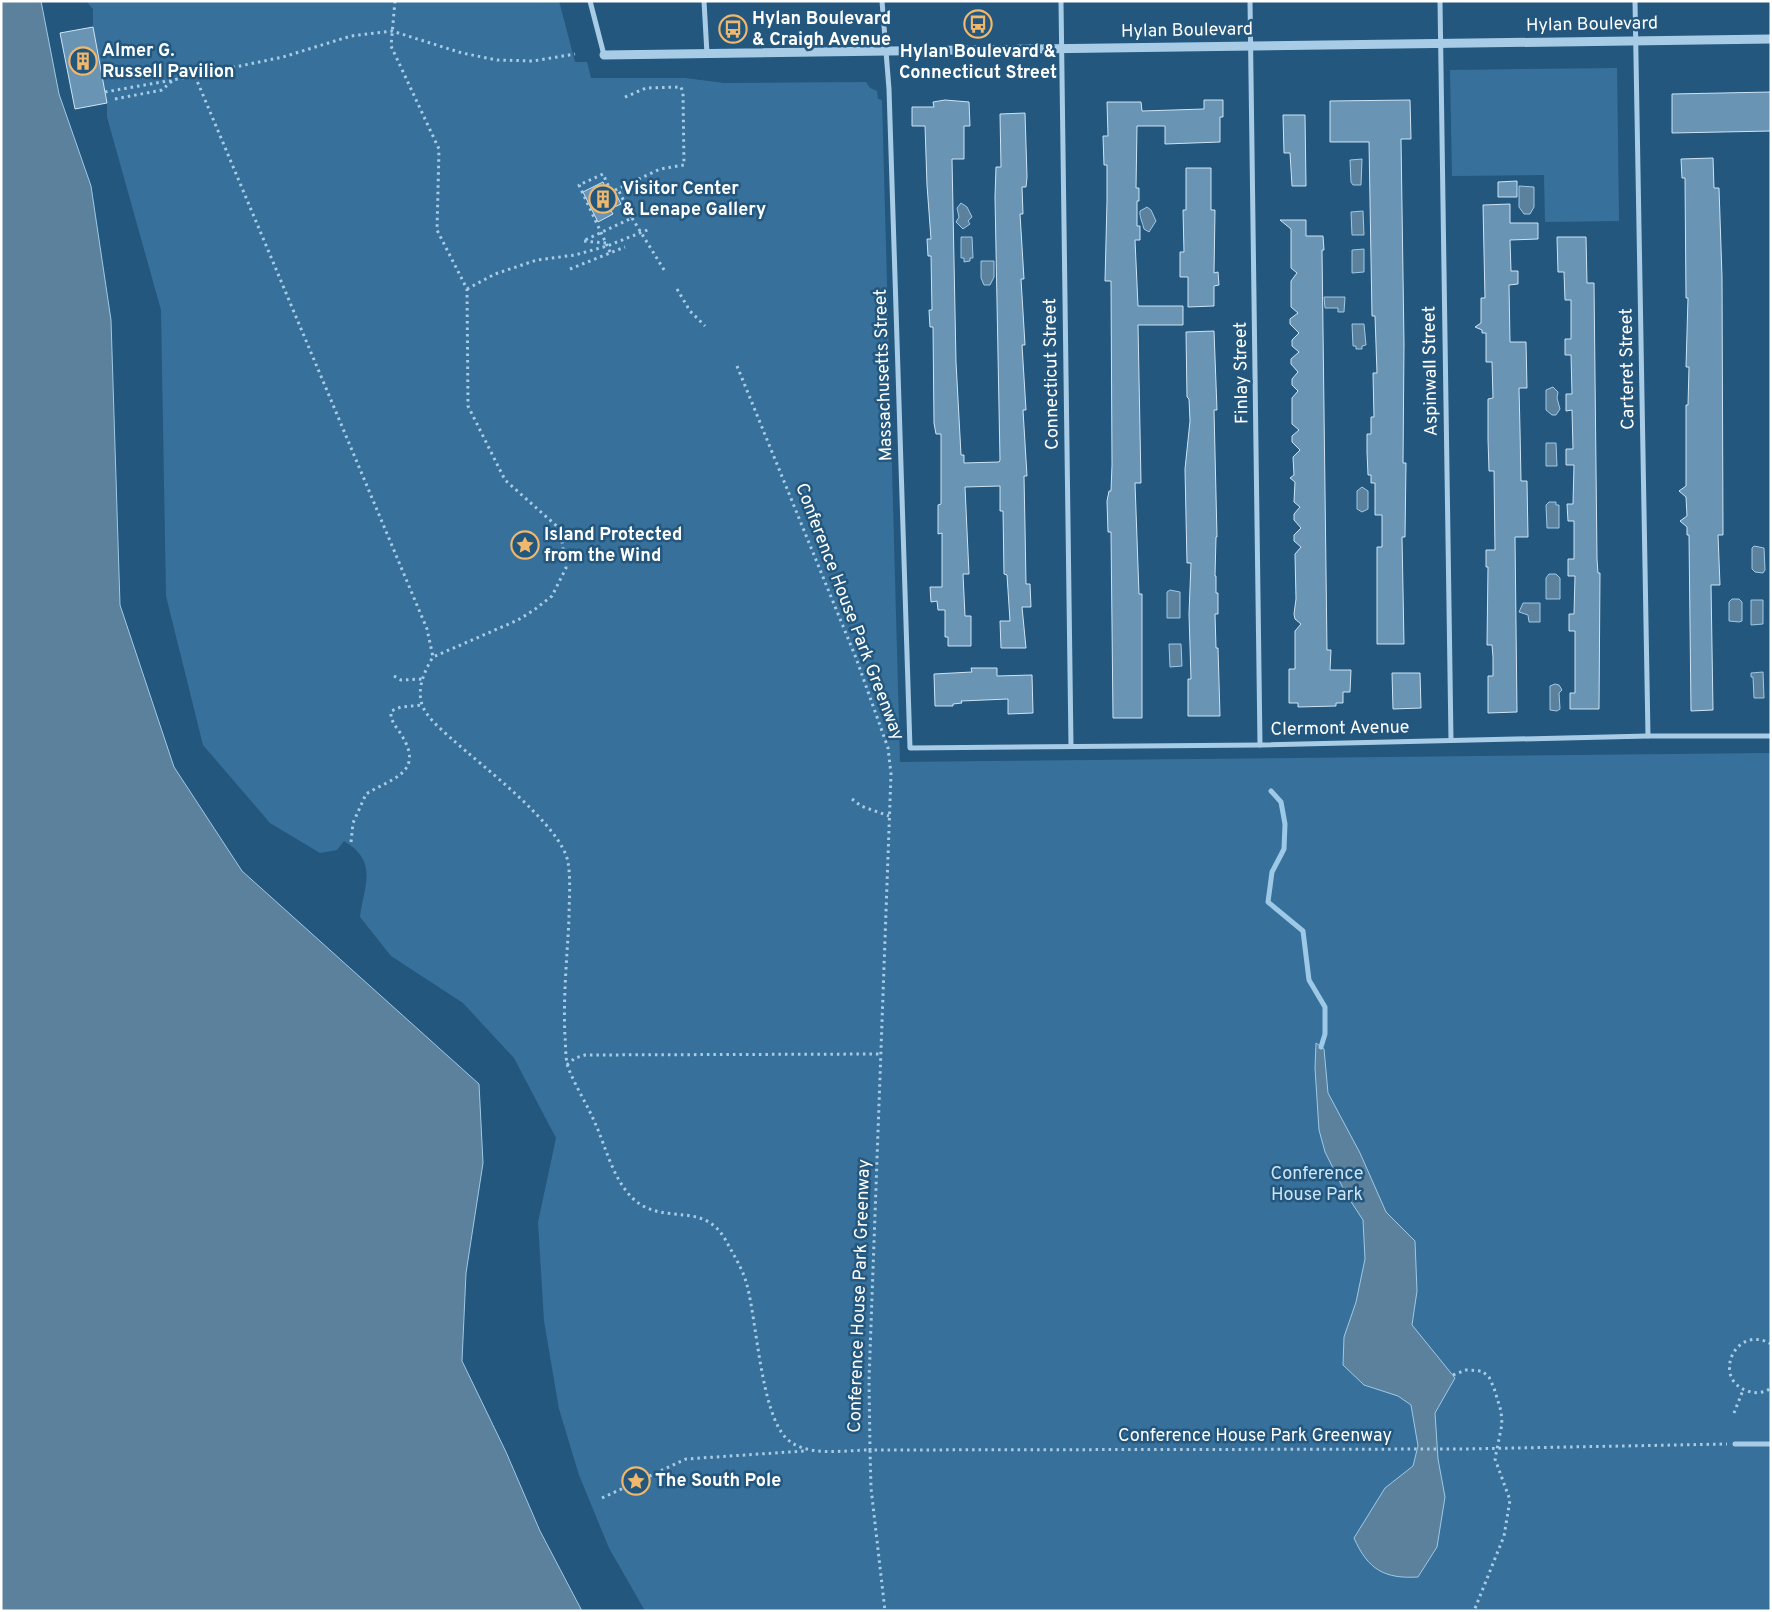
<svg xmlns="http://www.w3.org/2000/svg" width="1772" height="1612" viewBox="0 0 1772 1612" font-family="Overpass,sans-serif">
  <style>
    .green { fill: #37719b }
    .water { fill: #5c819d; stroke: #9dc9e7 }
    .lines { fill: none; stroke-linecap: round; stroke-linejoin: round }
    .stream { stroke: #9dc9e7; stroke-width: 5 }
    .building { fill: #6994b4; stroke: #cce4f5 }
    .path { stroke: #a8cce6; stroke-width: 3; stroke-dasharray: 2.5 4; stroke-linecap: butt }
    .minor { stroke: #a8cce6; stroke-width: 5 }
    .tertiary { stroke: #a8cce6; stroke-width: 9 }
    .labels { text-anchor: middle; dominant-baseline: central; stroke-width: 5; stroke-linejoin: round; paint-order: stroke }
    .poi-label { font-size: 18px; font-weight: bold; fill: #fff; stroke: #24577e; text-anchor: start }
    .street-label { font-size: 18px; fill: #fff; stroke: #24577e }
    .park-label { font-size: 18px; fill: #cce4f5; stroke: #24577e }
  </style>
  <rect width="100%" height="100%" fill="#24577e"/>
  <!-- green -->
  <g class="green">
    <path d="M86,1H559L575,62H587L591,78H685L724,83L866,82L870,88L877,91L878,99L882,100L900,762L1771,753V1611H645L609,1548L579,1475L559,1409L544,1321L538,1222L556,1138L514,1058L463,1003L391,956L360,917C364,885 379,862 344,841L337,850L320,853L270,823L203,745L166,596L161,310L107,117V103L75,109L60,33L93,27V9Z"/>
    <path d="M1617,68L1619,221L1545,222L1544,175L1452,176L1450,70Z"/>
  </g>
  <!-- water -->
  <g class="water">
    <path d="M1,1H41L59,94L91,186L111,320L120,605L174,767L242,871L479,1084L483,1163L466,1273L462,1361L506,1452L540,1531L582,1611H1Z"/>
    <path d="M1362,159L1361,185H1353L1351,182L1350,160Z"/>
    <path d="M1519,186L1534,187V207L1530,214H1524L1519,207Z"/>
    <path d="M961,203L967,207L972,217L968,221L970,224L963,229L956,222L959,217L957,208Z"/>
    <path d="M1147,207L1151,210L1156,221L1149,232L1144,229C1143,224 1139,216 1140,211Z"/>
    <path d="M1363,211L1364,235H1352L1351,212Z"/>
    <path d="M961,237H972L973,258H970V261L964,262V258H961Z"/>
    <path d="M1364,249V272L1352,273V250Z"/>
    <path d="M981,261H994V277L990,285H984L981,278Z"/>
    <path d="M1324,297H1345L1344,312H1338V308H1325Z"/>
    <path d="M1352,324H1364L1366,345L1362,346V349H1356V346H1353Z"/>
    <path d="M1553,387L1558,392L1557,398L1560,409L1556,415H1552L1546,410V390Z"/>
    <path d="M1546,443H1556L1557,466H1546Z"/>
    <path d="M1362,487L1368,491V509L1362,512L1357,509V491Z"/>
    <path d="M1549,502H1556V505H1559V528H1547L1546,505Z"/>
    <path d="M1754,546L1764,548L1765,570L1763,573L1755,572L1752,569V548Z"/>
    <path d="M1549,574H1556L1560,578V599H1546V578Z"/>
    <path d="M1170,590L1180,592V618H1167V592Z"/>
    <path d="M1732,599H1739L1742,602V621L1739,622L1729,621V602Z"/>
    <path d="M1751,600H1763V624L1751,625Z"/>
    <path d="M1523,603H1540V622H1529L1528,615L1519,612Z"/>
    <path d="M1169,644H1181L1182,666L1170,667Z"/>
    <path d="M1763,672L1764,698H1754L1753,677H1751V673Z"/>
    <path d="M1555,684L1559,685L1562,690L1559,693L1560,709L1557,711L1550,710V686Z"/>
    <path d="M1316,1043L1324,1049L1328,1093L1360,1153L1386,1212L1415,1241L1417,1291L1412,1325L1455,1378L1435,1413L1438,1459L1445,1497L1437,1547L1418,1577C1385,1579 1368,1570 1354,1538L1385,1488L1413,1466L1418,1446L1411,1405L1398,1396L1364,1385L1343,1365L1344,1337L1356,1302L1365,1259L1363,1220L1346,1194L1325,1152L1319,1130L1315,1068Z"/>
  </g>
  <g class="lines">
    <!-- stream -->
    <path class="stream" d="M1271,791L1281,802L1285,824L1284,849L1272,872L1268,902L1303,931L1309,980L1325,1007V1034L1321,1047"/>
  </g>
  <!-- building -->
  <g class="building">
    <path d="M93,27L107,103L75,109L60,33Z"/>
    <path d="M1771,92V131L1672,133V94Z"/>
    <path d="M945,100L969,102L970,126H964V159H952L956,362L961,455H964V463L999,462L1000,460L995,197L996,167H1001L1000,114L1025,113L1027,177L1026,187H1022L1023,214H1020L1024,279H1021L1025,345H1022L1026,410H1023L1027,476H1024L1025,527L1026,584H1030L1031,607H1022L1026,648H1001L1000,621H1010L1007,575L1004,574L1003,511H1000V486L965,487L969,574H963L965,616H971V646H948V637H945V610H938L937,601L931,602L930,587H942V533L938,534V505L941,504V434H936L934,423L933,327H930L929,310H932L931,256H928L927,239H931L927,185L925,126H912V107H934L933,102Z"/>
    <path d="M1204,100H1223V117H1220V142L1165,144V126H1137L1136,188H1139V201H1137V226H1140V240H1135L1138,306H1183V325H1138L1141,483H1135L1139,594H1142V718H1113L1111,532H1108L1107,501L1109,491H1111L1112,465L1111,281H1105L1107,201V165H1104L1103,136H1108L1107,102H1141L1142,111L1204,109Z"/>
    <path d="M1410,100L1411,139H1401L1404,344L1403,463H1406L1405,537H1402L1404,644H1377V547H1382V515H1375V483H1371V475H1368L1367,452V434H1371V417H1374L1373,373H1377L1375,316H1372L1369,142H1330V101Z"/>
    <path d="M1283,115H1305L1306,186H1292L1290,153H1284Z"/>
    <path d="M1713,158L1714,188H1719L1722,277L1723,535H1718L1720,585H1711L1713,710L1691,711L1689,535H1687V527L1680,521L1687,516L1686,497L1679,491L1686,486V405H1688L1689,367H1686L1688,298H1686L1685,178H1682L1681,159Z"/>
    <path d="M1186,168H1211V210H1215L1214,273L1218,272L1219,285L1214,286V306L1188,307V277H1180V252H1184L1183,210H1186Z"/>
    <path d="M1517,181V197H1498V182Z"/>
    <path d="M603,182L609,195L615,192L621,204L610,209L613,214L598,222L583,192Z"/>
    <path d="M1510,204V223H1538V239L1510,240L1511,271H1518V284L1509,285L1510,342H1526L1527,388H1519L1520,430L1521,481H1527L1528,537H1515L1517,712L1488,713V676H1493V657L1492,645H1487L1488,567H1486V550H1495L1494,471H1489L1488,439V399L1493,398L1492,362H1486V333H1482V330L1475,327L1481,323V298H1485L1483,205Z"/>
    <path d="M1280,220H1306V236H1323L1324,250H1322L1327,650H1331L1330,670H1351L1350,692H1343V703H1336V706L1298,707V703H1289V669H1295V631L1301,624L1295,619L1294,614L1296,599L1295,554L1301,547L1294,541V535L1301,528L1294,520V514L1300,507L1294,502L1295,482L1290,478L1294,475L1293,457L1300,450L1292,442V436L1299,430L1292,424V398L1298,391L1292,385V379L1298,372L1291,364V359L1299,352L1292,346V340L1299,333L1290,324V319L1298,313L1291,307V281L1297,273L1291,268V229Z"/>
    <path d="M1557,237H1586L1587,283H1594L1597,559L1598,573H1600L1599,709H1570V693H1575V631H1569V614H1574L1575,576H1568V559H1574V521H1568L1567,504H1573L1574,465H1566V449H1573L1572,410L1566,411V394H1572L1571,355H1565V339H1571V300H1565L1564,272H1558Z"/>
    <path d="M1214,331L1217,410H1214L1217,537H1216L1215,576H1216V593H1218V614H1215L1216,648H1218L1220,716H1188V679H1191L1189,614L1191,563H1187L1185,469L1190,421L1189,399L1187,397L1186,332Z"/>
    <path d="M971,668H997V676L1032,675L1033,713L1008,714V699L961,701L962,703L953,704V706H935L934,674L972,672Z"/>
    <path d="M1392,673H1420L1421,708L1393,709Z"/>
  </g>
  <g class="lines">
    <!-- path -->
    <g class="path">
      <path d="M395,1L391,46L439,149L437,230L467,289L468,406L505,480L560,529L566,568L552,596L534,610L518,620L433,657"/>
      <path d="M195,76L427,629L433,657C425,670 418,685 421,701C424,716 442,730 453,740C482,766 561,825 568,862C571,880 569,900 569,919C567,958 563,998 565,1037C566,1046 565,1058 568,1067C575,1086 587,1104 595,1123C607,1149 615,1190 643,1206C673,1222 704,1204 725,1239C733,1254 743,1269 747,1285C757,1323 761,1412 786,1438C806,1458 844,1450 870,1450L871,1488L885,1611"/>
      <path d="M105,92L173,80"/>
      <path d="M115,99L162,90L173,80L283,57L351,36L392,31L462,53L497,60L533,61L575,54"/>
      <path d="M609,193L660,169L684,165L683,93L681,87L646,88L623,98"/>
      <path d="M632,218L666,273"/>
      <path d="M606,243L583,241L632,218L618,189"/>
      <path d="M610,252L579,185L603,174L611,192"/>
      <path d="M570,269L625,247"/>
      <path d="M467,289L495,274L537,260L575,255L607,246L650,229"/>
      <path d="M677,289L690,311L705,326"/>
      <path d="M737,366L856,658L888,748L891,774L869,1380L870,1450L1465,1449L1727,1444"/>
      <path d="M394,676L401,680L423,679"/>
      <path d="M852,799L861,806L889,816"/>
      <path d="M351,842L353,823L366,794C390,779 425,773 402,736C397,727 390,722 391,711L401,707L423,705"/>
      <path d="M567,1065L575,1058L585,1055L881,1054"/>
      <path d="M1771,1344C1735,1323 1711,1380 1748,1391C1756,1394 1764,1393 1771,1388"/>
      <path d="M1453,1375L1466,1370L1482,1371L1489,1377L1494,1388L1501,1411L1502,1424L1495,1459L1510,1500L1504,1536L1474,1611"/>
      <path d="M1734,1413L1743,1390"/>
      <path d="M602,1498L686,1459L804,1451"/>
    </g>
    <!-- minor -->
    <g class="minor">
      <path d="M590,1L604,55"/>
      <path d="M704,1L707,54"/>
      <path d="M882,1L889,89L910,748L1260,745L1648,736H1771"/>
      <path d="M1061,1L1071,746"/>
      <path d="M1250,1L1260,745"/>
      <path d="M1440,1L1451,740"/>
      <path d="M1635,1L1648,736"/>
      <path d="M1735,1444H1771"/>
    </g>
    <!-- tertiary -->
    <path class="tertiary" d="M604,55L1771,39"/>
  </g>
  <!-- icons -->
  <defs>
    <g id="bus-ring" transform="scale(1.4375)"><circle r="9.5" fill="#24577e" stroke="#f0b86c" stroke-width="1.5"/><path d="M-5-6H5V4H4V6H2V4H-2V6H-4V4H-5ZM-3.5-4V0h7V-4ZM-3.5 1.2v1.5H-2V1.2ZM2 1.2v1.5H3.5V1.2Z" fill="#f0b86c"/></g>
    <g id="building-ring" transform="scale(1.4375)"><circle r="9.5" fill="#24577e" stroke="#f0b86c" stroke-width="1.5"/><path d="M-4-6H4V6H1V3H-1V6H-4ZM-2.5-4.3h1.7v1.8h-1.7ZM.8-4.3h1.7v1.8H.8ZM-2.5-1h1.7V.8h-1.7ZM.8-1h1.7V.8H.8Z" fill="#f0b86c"/></g>
    <g id="sight-ring" transform="scale(1.4375)"><circle r="9.5" fill="#24577e" stroke="#f0b86c" stroke-width="1.5"/><path d="M0-6L1.8-2.2L6-1.7L2.9 1.2L3.7 5.4L0 3.3L-3.7 5.4L-2.9 1.2L-6-1.7L-1.8-2.2Z" fill="#f0b86c"/></g>
  </defs>
  <g fill-rule="evenodd">
    <use href="#bus-ring" x="978" y="24"/>
    <use href="#bus-ring" x="733" y="29"/>
    <use href="#building-ring" x="83" y="61"/>
    <use href="#building-ring" x="603" y="199"/>
    <use href="#sight-ring" x="525" y="545"/>
    <use href="#sight-ring" x="636" y="1481"/>
  </g>
  <g class="labels">
    <!-- poi labels -->
    <g class="poi-label">
      <text x="752" y="19">Hylan Boulevard<tspan x="752" dy="21">&amp; Craigh Avenue</tspan></text>
      <text x="102" y="51">Almer G.<tspan x="102" dy="21">Russell Pavilion</tspan></text>
      <text x="978" y="52" text-anchor="middle">Hylan Boulevard &amp;<tspan x="978" dy="21">Connecticut Street</tspan></text>
      <text x="622" y="189">Visitor Center<tspan x="622" dy="21">&amp; Lenape Gallery</tspan></text>
      <text x="544" y="535">Island Protected<tspan x="544" dy="21">from the Wind</tspan></text>
      <text x="655" y="1481">The South Pole</text>
    </g>
    <!-- street labels -->
    <g class="street-label">
      <text transform="translate(1592 25) rotate(-1)">Hylan Boulevard</text>
      <text transform="translate(1187 31) rotate(-1)">Hylan Boulevard</text>
      <text transform="translate(1628 369) rotate(-91)">Carteret Street</text>
      <text transform="translate(1431 371) rotate(-91)">Aspinwall Street</text>
      <text transform="translate(1242 373) rotate(-91)">Finlay Street</text>
      <text transform="translate(1052 374) rotate(-91)">Connecticut Street</text>
      <text transform="translate(884 375) rotate(-92)">Massachusetts Street</text>
      <text transform="translate(849 612) rotate(69)">Conference House Park Greenway</text>
      <text transform="translate(1340 729) rotate(-1)">Clermont Avenue</text>
      <text transform="translate(860 1296) rotate(-88)">Conference House Park Greenway</text>
      <text x="1255" y="1436">Conference House Park Greenway</text>
    </g>
    <!-- park labels -->
    <g class="park-label">
      <text x="1317" y="1174">Conference<tspan x="1317" dy="21">House Park</tspan></text>
    </g>
  </g>
  <!-- border -->
  <rect width="1772" height="1612" fill="none" stroke="#ffffff" stroke-width="5"/>
</svg>
